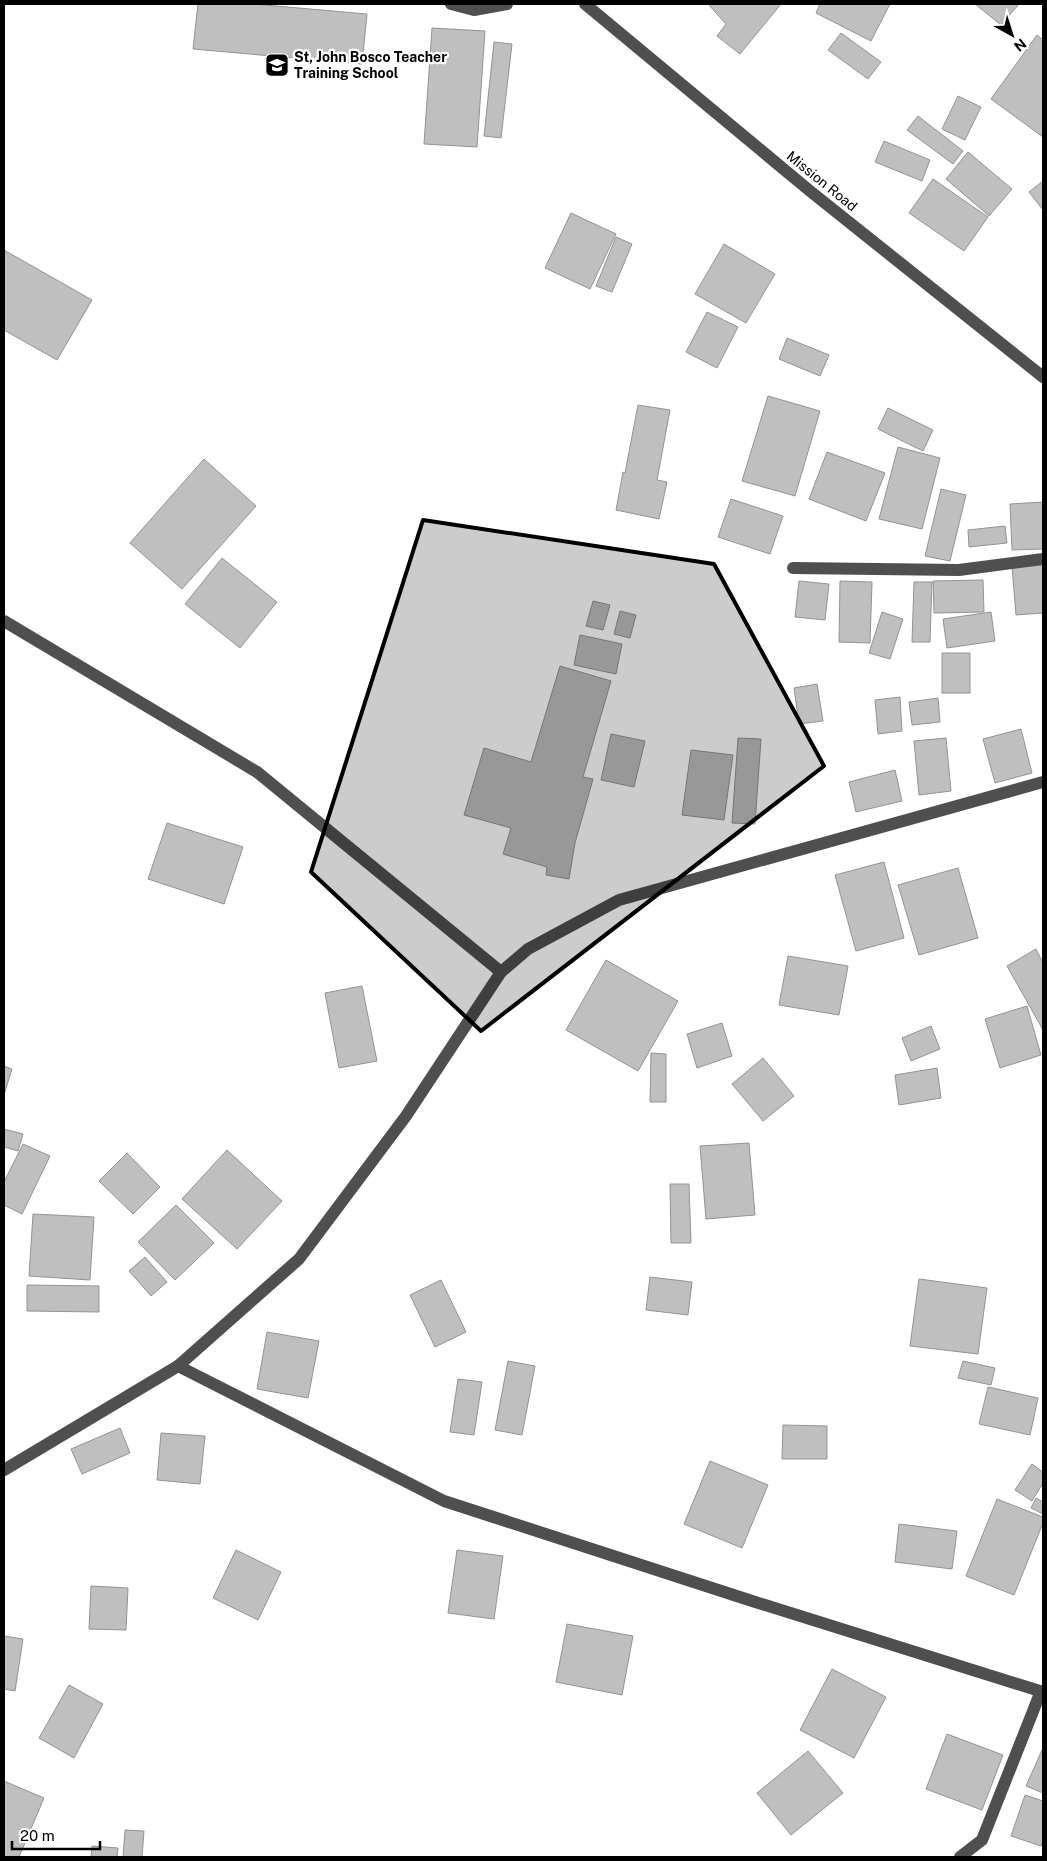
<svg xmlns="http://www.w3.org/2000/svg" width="1047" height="1861" viewBox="0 0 1047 1861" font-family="'Public Sans',sans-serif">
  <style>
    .building { fill: #bfbfbf; stroke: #939393 }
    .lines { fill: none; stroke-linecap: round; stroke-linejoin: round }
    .minor { stroke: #4f4f4f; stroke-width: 12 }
    .marked { fill: #000; fill-opacity: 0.2; stroke: #000; stroke-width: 4; stroke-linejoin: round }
    .labels { text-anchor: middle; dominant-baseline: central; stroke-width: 4.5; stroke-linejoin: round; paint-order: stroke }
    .poi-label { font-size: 14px; font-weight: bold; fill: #000; stroke: #fff; text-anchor: start }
    .street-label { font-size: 14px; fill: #000; stroke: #fff }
  </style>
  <rect width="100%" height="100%" fill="#fff"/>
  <!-- building -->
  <g class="building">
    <path d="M198,4H253L367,14L362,64L193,49Z"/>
    <path d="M708,4H781L740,54L717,36L726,24Z"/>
    <path d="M820,4H890L871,41L816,13Z"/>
    <path d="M975,4H1019L1001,25Z"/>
    <path d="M432,28L485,31L477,147L424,144Z"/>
    <path d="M841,33L881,62L868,79L828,50Z"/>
    <path d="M1037,35L1043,40V137L991,99Z"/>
    <path d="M494,42L512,44L501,138L484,136Z"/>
    <path d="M958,96L981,107L965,140L942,129Z"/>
    <path d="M918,116L963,151L953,164L907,130Z"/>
    <path d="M884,141L930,160L922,181L875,162Z"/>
    <path d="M968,152L1012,189L989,216L946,179Z"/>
    <path d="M933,179L988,217L964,251L909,213Z"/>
    <path d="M1043,181V210L1029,192Z"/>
    <path d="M571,213L616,234L590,289L545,268Z"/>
    <path d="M616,237L632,244L612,292L596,286Z"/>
    <path d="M724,244L775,274L746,323L695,294Z"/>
    <path d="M4,250L92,300L57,360L4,330Z"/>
    <path d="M707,312L738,327L717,368L686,352Z"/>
    <path d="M787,338L829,355L820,376L779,359Z"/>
    <path d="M768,396L820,411L795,496L742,481Z"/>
    <path d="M638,405L670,410L657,480L667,482L659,519L616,510L623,472L625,473Z"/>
    <path d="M888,408L933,430L923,451L878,429Z"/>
    <path d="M898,447L940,458L922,529L879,519Z"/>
    <path d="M827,452L885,473L866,521L809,499Z"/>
    <path d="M204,459L256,506L182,589L130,543Z"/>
    <path d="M941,489L966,495L950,561L925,556Z"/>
    <path d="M731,499L783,516L770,554L718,537Z"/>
    <path d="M1043,502V549L1012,550L1010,504Z"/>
    <path d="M1005,526L1007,543L969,547L968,530Z"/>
    <path d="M222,558L277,602L240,648L185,604Z"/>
    <path d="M1043,564V613L1016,615L1012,567Z"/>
    <path d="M983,580L984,612L934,613L933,581Z"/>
    <path d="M799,581L829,584L825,620L795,617Z"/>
    <path d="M840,581L872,582L870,643L839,642Z"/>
    <path d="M914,582H932L930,642H912Z"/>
    <path d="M593,601L610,605L603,630L586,626Z"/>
    <path d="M620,611L636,615L630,638L614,634Z"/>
    <path d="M882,612L903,619L890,659L869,653Z"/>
    <path d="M991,612L995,641L947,648L943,619Z"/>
    <path d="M580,635L622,644L616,674L574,665Z"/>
    <rect x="942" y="653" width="28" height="40"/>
    <path d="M560,666L611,681L583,777L593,779L575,843L569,879L546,875L547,867L503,854L511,828L464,815L484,748L531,762Z"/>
    <path d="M817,684L823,721L799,724L794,688Z"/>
    <path d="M900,697L902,731L878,734L875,700Z"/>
    <path d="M938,698L940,722L912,725L909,702Z"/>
    <path d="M1021,729L1032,773L995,783L983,739Z"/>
    <path d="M611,734L645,741L634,787L601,780Z"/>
    <path d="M738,738L761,739L755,824L732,823Z"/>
    <path d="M946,738L951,791L919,795L914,741Z"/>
    <path d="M691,750L733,755L724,820L682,815Z"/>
    <path d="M895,770L902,801L856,812L849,782Z"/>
    <path d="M167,823L243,847L224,904L148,879Z"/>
    <path d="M884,862L904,938L856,951L835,875Z"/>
    <path d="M958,868L978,938L919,955L898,885Z"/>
    <path d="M1036,949L1043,963V1030L1007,966Z"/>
    <path d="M788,956L848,966L839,1015L779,1005Z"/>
    <path d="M606,960L678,1001L638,1071L566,1030Z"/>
    <path d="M362,986L377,1061L339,1068L325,993Z"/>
    <path d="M1027,1006L1041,1055L1000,1068L985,1019Z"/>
    <path d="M722,1023L732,1056L697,1068L687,1034Z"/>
    <path d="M931,1026L940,1049L911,1061L902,1038Z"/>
    <path d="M651,1053L666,1054V1102H650Z"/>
    <path d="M763,1058L794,1096L763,1121L732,1084Z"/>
    <path d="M4,1066L12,1069L4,1095Z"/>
    <path d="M937,1068L941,1098L899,1105L895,1075Z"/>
    <path d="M4,1129L23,1134L18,1151L4,1147Z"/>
    <path d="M749,1143L755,1215L706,1219L700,1146Z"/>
    <path d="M23,1144L50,1156L22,1214L4,1205V1182Z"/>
    <path d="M227,1150L282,1201L237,1249L182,1199Z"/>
    <path d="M127,1153L160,1187L133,1214L99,1181Z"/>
    <path d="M670,1184H689L691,1243H671Z"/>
    <path d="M176,1205L214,1243L175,1280L138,1242Z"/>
    <path d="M33,1214L94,1217L90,1280L29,1276Z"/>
    <path d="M145,1257L167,1282L151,1296L129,1271Z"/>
    <path d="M650,1277L692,1282L688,1315L646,1310Z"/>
    <path d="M919,1279L987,1288L978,1354L910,1346Z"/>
    <path d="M441,1280L466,1332L435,1347L410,1295Z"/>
    <path d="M27,1285L99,1286V1312L27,1311Z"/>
    <path d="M267,1332L319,1341L308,1398L257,1389Z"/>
    <path d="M508,1361L535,1366L522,1435L495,1430Z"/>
    <path d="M963,1361L995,1368L991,1385L958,1378Z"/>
    <path d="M458,1379L482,1382L474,1435L450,1432Z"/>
    <path d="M988,1387L1038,1398L1030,1435L979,1424Z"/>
    <path d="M783,1425L827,1426V1459H782Z"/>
    <path d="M120,1428L130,1453L82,1474L71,1449Z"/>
    <path d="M161,1433L205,1436L200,1484L157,1480Z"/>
    <path d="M710,1461L768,1485L742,1548L684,1524Z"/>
    <path d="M1032,1464L1043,1472V1483L1032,1501L1015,1490Z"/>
    <path d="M1036,1498L1043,1502V1514L1031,1508Z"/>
    <path d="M997,1499L1043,1517V1523L1014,1595L966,1576Z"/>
    <path d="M899,1524L957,1531L952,1569L895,1562Z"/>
    <path d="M236,1550L281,1572L258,1620L213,1598Z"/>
    <path d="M457,1550L503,1556L494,1619L448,1613Z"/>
    <path d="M91,1586L128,1588L126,1630L89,1629Z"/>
    <path d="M567,1624L633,1636L622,1695L556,1682Z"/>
    <path d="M4,1636L23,1639L15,1691L4,1689Z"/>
    <path d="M832,1669L886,1697L854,1758L800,1730Z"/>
    <path d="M69,1685L103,1704L74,1758L39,1738Z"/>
    <path d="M947,1734L1003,1755L982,1810L926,1789Z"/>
    <path d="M1042,1750L1043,1751V1793L1026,1786Z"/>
    <path d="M808,1751L843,1793L791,1835L757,1793Z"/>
    <path d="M4,1781L44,1798L19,1857H4Z"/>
    <path d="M1025,1795L1043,1801V1839L1041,1846L1011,1836Z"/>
    <path d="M125,1830L144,1831L142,1857H123Z"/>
    <path d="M92,1846L118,1848L117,1857H91Z"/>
  </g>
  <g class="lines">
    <!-- minor -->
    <g class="minor">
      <path d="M451,4L474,10L507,4"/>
      <path d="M585,4L810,191L1043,377"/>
      <path d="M793,568L959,570L1043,559"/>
      <path d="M4,621L257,772L501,972"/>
      <path d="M178,1366L444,1501L749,1600L1043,1692"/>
      <path d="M4,1470L178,1366L299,1259L406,1116L501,972L528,949L619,900L1043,782"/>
      <path d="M960,1857L982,1840L1041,1691"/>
    </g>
  </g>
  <!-- marked area -->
  <path class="marked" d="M423,520L714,564L824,766L481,1031L311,872Z"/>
  <!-- icons -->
  <defs>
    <g id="school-square" transform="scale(1.25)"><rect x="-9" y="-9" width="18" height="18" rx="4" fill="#000" stroke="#fff"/><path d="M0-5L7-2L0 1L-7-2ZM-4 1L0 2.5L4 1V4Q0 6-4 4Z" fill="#fff"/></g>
  </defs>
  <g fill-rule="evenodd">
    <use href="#school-square" x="277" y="65"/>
  </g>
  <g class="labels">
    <!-- poi labels -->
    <g class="poi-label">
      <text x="294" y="57">St, John Bosco Teacher<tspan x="294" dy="16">Training School</tspan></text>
    </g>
    <!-- street labels -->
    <g class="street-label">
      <text transform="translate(822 181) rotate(39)">Mission Road</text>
    </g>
  </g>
  <!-- border -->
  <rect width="1047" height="1861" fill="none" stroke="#000000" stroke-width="10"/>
  <!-- north arrow -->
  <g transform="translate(1012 35) rotate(141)" stroke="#ffffff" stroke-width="4" paint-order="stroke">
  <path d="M0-4L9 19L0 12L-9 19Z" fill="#000000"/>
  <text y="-8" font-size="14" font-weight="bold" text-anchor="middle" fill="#000000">N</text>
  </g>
  <!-- scale -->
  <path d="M12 1841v8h88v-8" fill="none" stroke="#000000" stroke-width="2.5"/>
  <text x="20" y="1841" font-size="15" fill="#000000" stroke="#ffffff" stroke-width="4" paint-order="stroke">20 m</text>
</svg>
